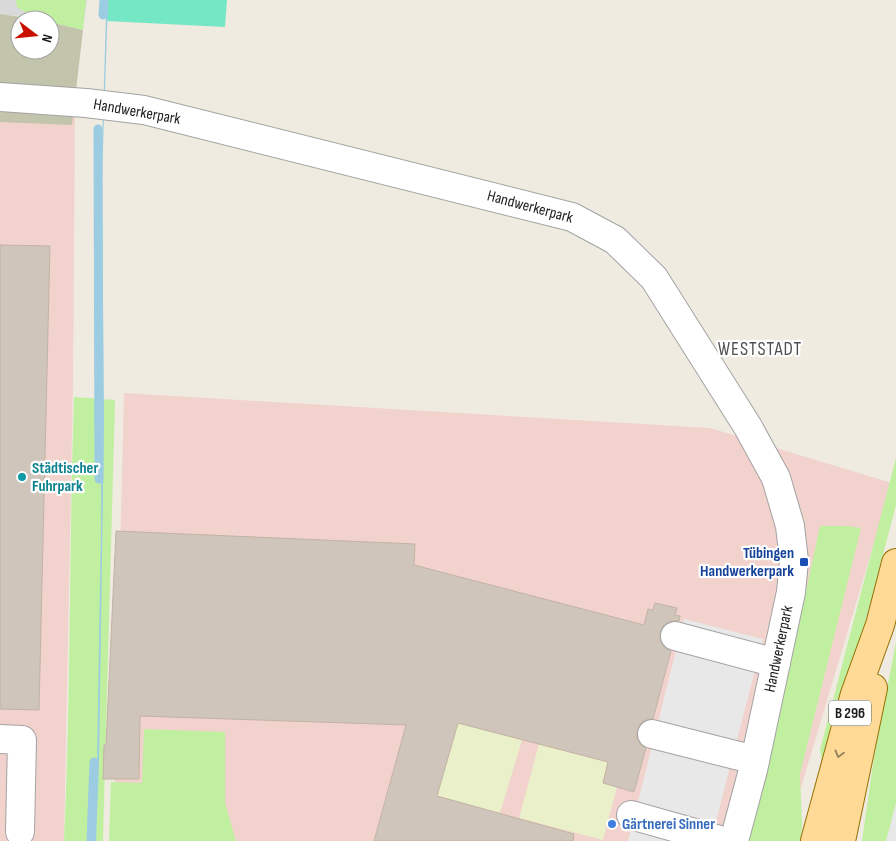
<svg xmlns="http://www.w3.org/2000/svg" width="896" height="841" viewBox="0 0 896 841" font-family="'Sofia Sans Condensed',sans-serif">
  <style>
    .residential { fill: #dad9d9 }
    .commercial { fill: #f2d2cd }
    .construction { fill: #c2c4ab }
    .farmland { fill: #eaf0c9 }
    .grass { fill: #c0efa0 }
    .pitch { fill: #76e7c5 }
    .parking { fill: #e8e8e8 }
    .water { fill: #9ccce1 }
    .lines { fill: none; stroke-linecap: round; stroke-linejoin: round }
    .stream { stroke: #9ccce1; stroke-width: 9 }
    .building { fill: #cfc5ba; stroke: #c2b3a2 }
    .minor-casing { stroke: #a3a3a3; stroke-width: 30 }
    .major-casing { stroke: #957000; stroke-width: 30 }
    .minor { stroke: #fff; stroke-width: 28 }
    .major { stroke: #ffda96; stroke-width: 28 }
    .oneway { stroke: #99845f }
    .culture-dot { fill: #0f9aa8; stroke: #fff; stroke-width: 2 }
    .transit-dot { fill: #1a4fb4; stroke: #fff; stroke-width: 2 }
    .shop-dot { fill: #3f7fe0; stroke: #fff; stroke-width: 2 }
    .labels { text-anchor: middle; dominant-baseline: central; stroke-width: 4.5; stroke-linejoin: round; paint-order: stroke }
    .shield { fill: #fff; stroke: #606060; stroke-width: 1 }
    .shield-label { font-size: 15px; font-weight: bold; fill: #1c1c1c }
    .street-label { font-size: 16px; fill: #1c1c1c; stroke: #fff }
    .culture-label { font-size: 16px; font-weight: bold; fill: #0d838f; stroke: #fff; text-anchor: start }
    .transit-label { font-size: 16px; font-weight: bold; fill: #164399; stroke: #fff; text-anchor: end }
    .shop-label { font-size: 16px; font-weight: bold; fill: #366cbe; stroke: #fff; text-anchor: start }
    .quarter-label { font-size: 19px; letter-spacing: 1px; fill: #4f4f4f; stroke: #fff }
  </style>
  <rect width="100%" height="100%" fill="#efebe1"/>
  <!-- residential -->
  <path class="residential" d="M0,0H87L83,30L50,22V20L0,14Z"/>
  <!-- commercial -->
  <g class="commercial">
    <path d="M0,106L75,109L73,384L64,841H0Z"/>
    <path d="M124,393L710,428L892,483L785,841H113Z"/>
  </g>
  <!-- construction -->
  <path class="construction" d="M0,14L43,20H20V50H50V22L83,30L72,125L0,122Z"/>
  <!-- farmland -->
  <g class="farmland">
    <path d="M457,723L522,740L500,813L437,796Z"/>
    <path d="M539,744L608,762L603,783L617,787L603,840L519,818Z"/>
  </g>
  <!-- grass -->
  <g class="grass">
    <path d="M16,0H86L83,30L50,22V20L35,18L17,7Z"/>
    <path d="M74,397L115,400L103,841H64C71,693 69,545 74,397Z"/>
    <path d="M896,458V505L829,759L822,761L820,750Z"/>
    <path d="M820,526H846L861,528L800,774L802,826L800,841H748L767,773Z"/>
    <path d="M896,642V814L889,841H862L874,758Z"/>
    <path d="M144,729L225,732V803L236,841H109L111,782L142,783Z"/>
  </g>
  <!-- pitch -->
  <path class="pitch" d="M108,0H227L225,27L106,21Z"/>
  <!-- parking -->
  <g class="parking">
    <path d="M684,619L763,639L711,841H628Z"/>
    <path d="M896,803V841H886Z"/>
  </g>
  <!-- water -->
  <path class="water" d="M108,0L102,178L104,421L99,763L96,841H94L97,763L101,527V178L106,16Z"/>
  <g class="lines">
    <!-- stream -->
    <g class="stream">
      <path d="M103,15L104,0"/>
      <path d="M98,129L99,479"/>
      <path d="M91,841L94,762"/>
    </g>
  </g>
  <!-- building -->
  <g class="building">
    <path d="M0,245L50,246L39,710L0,709Z"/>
    <path d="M116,531L415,544L414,565L644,625L648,609L653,610L655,603L677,608L675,615L680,616L679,621H671L664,625L660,632V640L664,647L671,651L653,719H647L641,723L637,731V739L641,745L646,748L634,792L603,783L608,762L458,723L437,796L574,834L573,841H374L406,725L140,716L139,779H103L104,745H106Z"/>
  </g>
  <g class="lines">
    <!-- minor casing -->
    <g class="minor-casing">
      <g id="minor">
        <path d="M0,97L86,103L144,110L572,217L615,240L654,278L748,427L776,478L790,526L794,561L791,592L753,770L734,841"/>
        <path d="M675,636L776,663"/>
        <path d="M652,734L755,760"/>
        <path d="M0,739L22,740L20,832"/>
        <path d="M631,815L723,841"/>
      </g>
    </g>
    <!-- major casing -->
    <g class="major-casing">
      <g id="major">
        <path d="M815,841L855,694L880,625L896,563"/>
        <path d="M841,841L873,688"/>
      </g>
    </g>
    <!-- minor -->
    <use href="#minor" class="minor"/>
    <!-- major -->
    <use href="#major" class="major"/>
  </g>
  <!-- one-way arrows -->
  <defs><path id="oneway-chevron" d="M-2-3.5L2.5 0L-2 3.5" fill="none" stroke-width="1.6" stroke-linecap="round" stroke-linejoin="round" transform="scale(1.25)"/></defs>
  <use class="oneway" href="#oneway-chevron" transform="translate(839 754) rotate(105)"/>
  <!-- markers -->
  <circle class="culture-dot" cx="22" cy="477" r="5"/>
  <rect class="transit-dot" x="799" y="557" width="10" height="10" rx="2.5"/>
  <circle class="shop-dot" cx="612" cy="824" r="5"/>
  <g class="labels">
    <!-- shield labels -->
    <rect class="shield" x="829" y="700.5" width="42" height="25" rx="4"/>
    <g class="shield-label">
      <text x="850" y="713">B 296</text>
    </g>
    <!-- street labels -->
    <g class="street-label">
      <text transform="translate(137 112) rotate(10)">Handwerkerpark</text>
      <text transform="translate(530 207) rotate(15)">Handwerkerpark</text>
      <text transform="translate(779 649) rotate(-78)">Handwerkerpark</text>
    </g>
    <!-- culture labels -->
    <g class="culture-label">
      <text x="32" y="468">Städtischer<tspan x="32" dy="18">Fuhrpark</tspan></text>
    </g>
    <!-- transit labels -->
    <g class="transit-label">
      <text x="794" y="553">Tübingen<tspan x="794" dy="18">Handwerkerpark</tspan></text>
    </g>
    <!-- shop labels -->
    <g class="shop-label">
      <text x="622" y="824">Gärtnerei Sinner</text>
    </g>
    <!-- quarter labels -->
    <g class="quarter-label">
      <text x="760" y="349">WESTSTADT</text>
    </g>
  </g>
  <!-- north arrow -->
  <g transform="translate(35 35) rotate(106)"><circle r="24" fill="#ffffff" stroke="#a4a4a4"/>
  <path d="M0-4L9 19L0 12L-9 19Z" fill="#c91100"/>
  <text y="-8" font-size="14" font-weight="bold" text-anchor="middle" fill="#1c1c1c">N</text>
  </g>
</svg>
